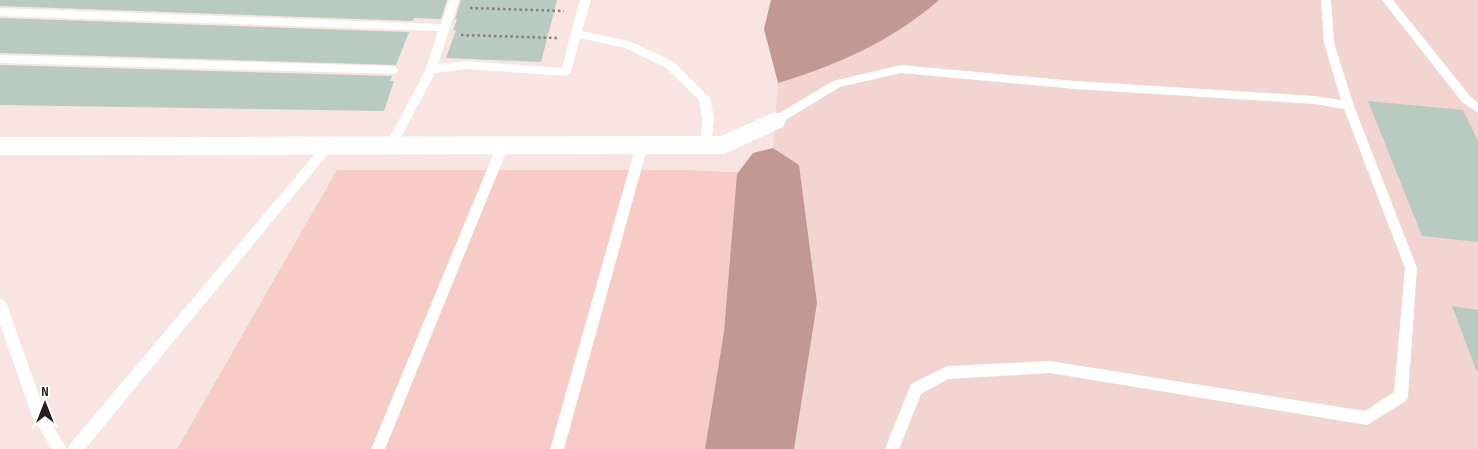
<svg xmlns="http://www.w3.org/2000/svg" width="1478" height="449" viewBox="0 0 1478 449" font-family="'Sofia Sans Condensed',sans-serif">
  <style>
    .built { fill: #f2d5d1 }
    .green { fill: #f7ccc6 }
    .forest { fill: #c19893 }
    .building { fill: #b9cac0 }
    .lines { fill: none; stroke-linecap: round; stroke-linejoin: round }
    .path { stroke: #8a7d7b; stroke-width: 2.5; stroke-dasharray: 2.5 3; stroke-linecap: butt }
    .service { fill: #fff; fill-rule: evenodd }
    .minor { fill: #fff; fill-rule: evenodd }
  </style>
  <rect width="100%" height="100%" fill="#f8e4e1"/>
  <!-- built -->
  <path class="built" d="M794,0H1478V449H731L773,148L778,83Z"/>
  <!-- green -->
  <path class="green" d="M337,170H684L770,174L731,449H177Z"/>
  <!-- forest -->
  <g class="forest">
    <path d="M771,0H939C892,41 837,65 778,83L764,29Z"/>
    <path d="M773,148L799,165L817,303L794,449H705L724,332L737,174L753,153Z"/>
  </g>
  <!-- building -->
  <g class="building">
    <path d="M0,0H447L441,19L414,18L413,21L0,6Z"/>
    <path d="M461,0H557L541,62L446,58L456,30H453L457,19H455Z"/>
    <path d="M0,18L409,32L396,65L0,53Z"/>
    <path d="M0,65L392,76L390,81H394L384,111L0,105Z"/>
    <path d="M1368,101L1463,110L1478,141V242L1422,236Z"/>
    <path d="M1452,306L1478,310V370H1476Z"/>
  </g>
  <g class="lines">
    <!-- path -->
    <g class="path">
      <path d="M470,8L564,11"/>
      <path d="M461,35L557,38"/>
    </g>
    <!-- service -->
    <g class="service">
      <path d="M449,0H459L438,64L466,61L562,68L579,2L580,0H591L582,31L632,42L674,62L710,98L714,118L711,148L707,150L701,145L702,118L699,100L666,68L625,48L580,38L571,72L566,76L466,69L435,73L395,149L391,151L385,146L426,69L438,31L0,16V8L441,24Z"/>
      <path d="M1321,0H1331L1334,43L1354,106L1417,268L1408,396L1406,401L1367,425L1050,373L948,379L921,394L899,449H885L911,384L947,366L1050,361L1365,411L1394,392L1405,268L1344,109L1315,104L1075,89L901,73L840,87L779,124H771L769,121L771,118L833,81L901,65L1075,81L1315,96L1341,100L1324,43Z"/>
      <path d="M1382,0H1393L1470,96L1478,103V113L1462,102Z"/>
      <path d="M0,55L394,66L399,70L394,74L0,63Z"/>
      <path d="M503,140L509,145L385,449H371L497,145Z"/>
      <path d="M642,140L648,145L564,449H550L636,145Z"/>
      <path d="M328,141L334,146L332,149L85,449H68L70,444L324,143Z"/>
      <path d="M0,299L5,301L7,305L45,412L67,449H52L32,416L0,324Z"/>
    </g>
    <!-- minor -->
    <path class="minor" d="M775,112L783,115L786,121L783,127L724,154L0,155V137L721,136Z"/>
  </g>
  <!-- north arrow -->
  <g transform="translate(45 404)" stroke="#ffffff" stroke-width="4" paint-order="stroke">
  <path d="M0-4L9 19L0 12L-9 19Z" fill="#251e1d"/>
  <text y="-8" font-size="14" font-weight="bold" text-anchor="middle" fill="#251e1d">N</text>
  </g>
</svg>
